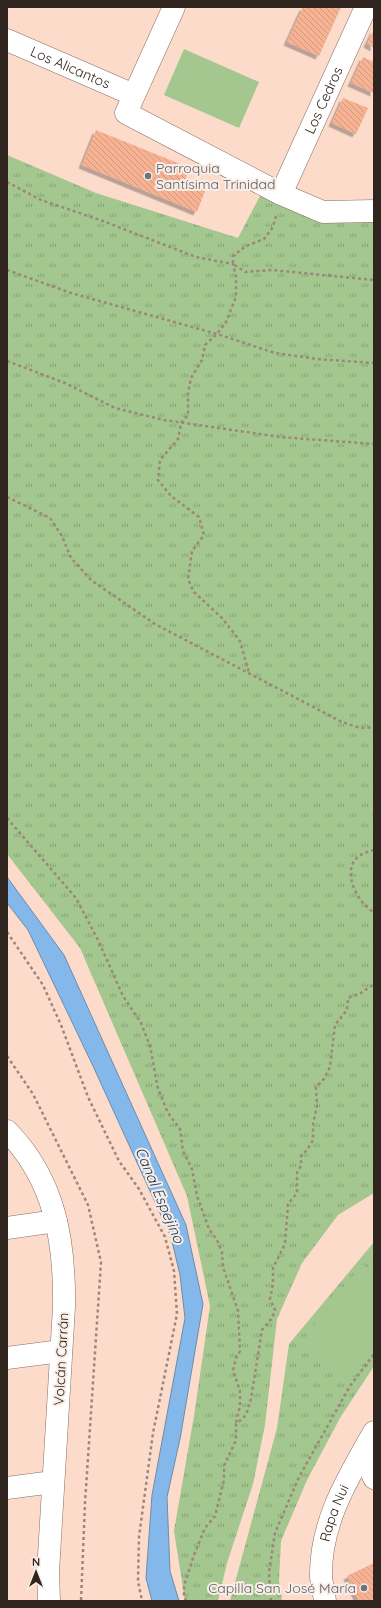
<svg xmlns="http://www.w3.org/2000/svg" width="381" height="1608" viewBox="0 0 381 1608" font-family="Quicksand,sans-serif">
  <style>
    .grass { fill: url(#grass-tufts) }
    .pitch { fill: #a3c78f }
    .water { fill: #85b8ea; stroke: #6c8cad }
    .building { fill: url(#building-back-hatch); filter: url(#shadow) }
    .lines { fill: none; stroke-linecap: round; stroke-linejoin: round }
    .minor-casing { stroke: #8a6d5f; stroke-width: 23 }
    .path { stroke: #9d867b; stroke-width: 2.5; stroke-dasharray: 3 3; stroke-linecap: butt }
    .minor { stroke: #fff; stroke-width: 22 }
    .worship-dot { fill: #6b7280; stroke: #faede6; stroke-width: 1.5 }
    .labels { text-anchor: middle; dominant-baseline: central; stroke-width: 4; stroke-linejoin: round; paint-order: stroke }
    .street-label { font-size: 14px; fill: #30241e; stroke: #faede6 }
    .worship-label { font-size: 14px; fill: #5b616d; stroke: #faede6; text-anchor: start }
    .water-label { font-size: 15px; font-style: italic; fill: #113758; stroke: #faede6 }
  </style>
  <defs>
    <pattern id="grass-tufts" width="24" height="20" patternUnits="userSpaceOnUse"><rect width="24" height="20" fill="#a3c78f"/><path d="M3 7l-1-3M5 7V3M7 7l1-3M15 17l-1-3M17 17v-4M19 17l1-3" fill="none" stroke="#85a174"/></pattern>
    <pattern id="building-back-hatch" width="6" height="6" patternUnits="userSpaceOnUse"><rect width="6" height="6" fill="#f6b293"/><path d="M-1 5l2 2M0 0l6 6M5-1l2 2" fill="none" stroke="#d3997e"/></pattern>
    <filter id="shadow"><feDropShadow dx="-3.5" dy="3.5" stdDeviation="0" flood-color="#0004"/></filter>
  </defs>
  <rect width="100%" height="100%" fill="#fcdbcb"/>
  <!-- grass -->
  <g class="grass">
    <path d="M7,155L96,193L238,238L261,194L374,219V1193L338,1215L302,1263L277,1319L265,1425L253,1484L227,1563L218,1601H185L174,1531L194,1416L210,1306L187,1196L80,948L7,854Z"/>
    <path d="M374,1242V1366L340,1418L307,1480L281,1541L279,1580L282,1601H230L277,1428L289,1344Z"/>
  </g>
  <!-- pitch -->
  <g class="pitch">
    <path d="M184,49L259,82L239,128L164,95Z"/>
    <path d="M362,1264L374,1273V1348L349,1381L300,1344Z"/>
  </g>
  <!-- water -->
  <path class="water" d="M7,877L64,955L186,1225L203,1304L180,1439L167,1497L170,1571L179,1601H152L146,1578L152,1495L185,1318L180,1275L171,1237L93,1066L28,930L7,903Z"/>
  <!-- building -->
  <g class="building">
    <path d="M303,7H341L319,56L287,42Z"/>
    <path d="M374,29V48L367,44Z"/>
    <path d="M363,57L374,62V93L351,83Z"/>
    <path d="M343,98L368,108L356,134L332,123Z"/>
    <path d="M96,130L190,168L184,183L205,191L197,212L82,165Z"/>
    <path d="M374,1563V1601H359L347,1576Z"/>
  </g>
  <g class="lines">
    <!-- minor casing -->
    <g class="minor-casing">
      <g id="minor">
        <path d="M174,7L126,113L281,194L323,212L374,211"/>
        <path id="s1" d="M7,40L134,95"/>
        <path id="s2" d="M281,194L366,7"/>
        <path d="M7,1131C55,1180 65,1241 64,1307L48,1572L49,1601"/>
        <path d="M7,1228L56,1221"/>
        <path d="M7,1358L61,1351"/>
        <path d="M363,1452L374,1478"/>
        <path d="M7,1488L53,1482"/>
        <path id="s3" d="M325,1601C324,1593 322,1585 321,1577C320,1522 348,1478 374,1432"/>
      </g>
    </g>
    <!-- path -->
    <g class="path">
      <path d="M7,182L41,200L103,221L196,257L233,264L236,277V297L226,322L217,334L205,345L202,360L191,378L188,393V415L181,423L178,439L160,460L158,480L171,496L199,517L204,535L192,551L188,579L194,592L222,618L240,641L249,673"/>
      <path d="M276,216L273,227L264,239L246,246L233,256V264L245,272L271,270L374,280"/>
      <path d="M7,270L71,293L217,334L275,353L317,359L374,363"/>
      <path d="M7,361L65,383L115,408L164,420L280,437L374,444"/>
      <path d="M7,497L50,518L62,536L71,558L91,580L155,624L340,721C351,725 363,731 374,726"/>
      <path d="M374,813V816"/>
      <path d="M7,818L76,898L98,940L123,996L141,1023L150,1046L158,1089L168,1113L180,1129L183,1151L192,1169L197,1196L209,1229L217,1240L222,1252L223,1267L238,1311L240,1351L236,1358L233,1370L240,1391V1406L236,1423"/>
      <path d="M374,850C367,852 359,854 355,860C343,875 359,905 374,912"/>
      <path d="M7,932L43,985L61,1025L88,1097L119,1161L139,1189L165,1237L174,1271L177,1314L153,1433L139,1537L138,1581L142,1601"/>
      <path d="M7,1056L33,1094L88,1205L101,1262L85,1503L81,1601"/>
      <path d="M186,1601L184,1595V1586L194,1555L205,1528L215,1516L224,1480V1466L236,1440V1424L246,1415L251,1399L262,1330L272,1318L275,1310L270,1299L273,1284V1268L285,1244L288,1204L297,1193V1173L301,1166V1156L307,1150L313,1140V1124L317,1106L316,1087L324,1079L330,1067L335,1025L347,1010L348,998L361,993L374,984"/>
      <path d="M271,1601L269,1572L275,1533L299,1477L350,1386L374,1354"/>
    </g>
    <!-- minor -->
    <use href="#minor" class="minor"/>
  </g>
  <!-- markers -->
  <g class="worship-dot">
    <circle cx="148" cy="176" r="4"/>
    <circle cx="364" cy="1588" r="4"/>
  </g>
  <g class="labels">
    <!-- street labels -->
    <g class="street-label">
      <text stroke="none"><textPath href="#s1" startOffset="69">Los Alicantos</textPath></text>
      <text stroke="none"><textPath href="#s2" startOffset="103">Los Cedros</textPath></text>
      <text transform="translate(61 1359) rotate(-87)">Volcán Carrán</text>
      <text stroke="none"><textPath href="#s3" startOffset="90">Rapa Nui</textPath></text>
    </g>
    <!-- worship labels -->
    <g class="worship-label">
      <text x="156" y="168">Parroquia<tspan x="156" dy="16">Santísima Trinidad</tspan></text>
      <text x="356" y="1588" text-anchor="end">Capilla San José María</text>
    </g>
    <!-- water labels -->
    <g class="water-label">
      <text transform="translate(160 1195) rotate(67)">Canal Espejino</text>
    </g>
  </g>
  <!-- border -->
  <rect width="381" height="1608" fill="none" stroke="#30241e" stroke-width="16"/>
  <!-- north arrow -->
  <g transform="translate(36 1572)" stroke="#faede6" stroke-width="3" paint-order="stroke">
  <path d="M0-3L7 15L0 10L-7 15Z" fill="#30241e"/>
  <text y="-6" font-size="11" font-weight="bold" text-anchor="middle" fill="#30241e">N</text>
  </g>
</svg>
